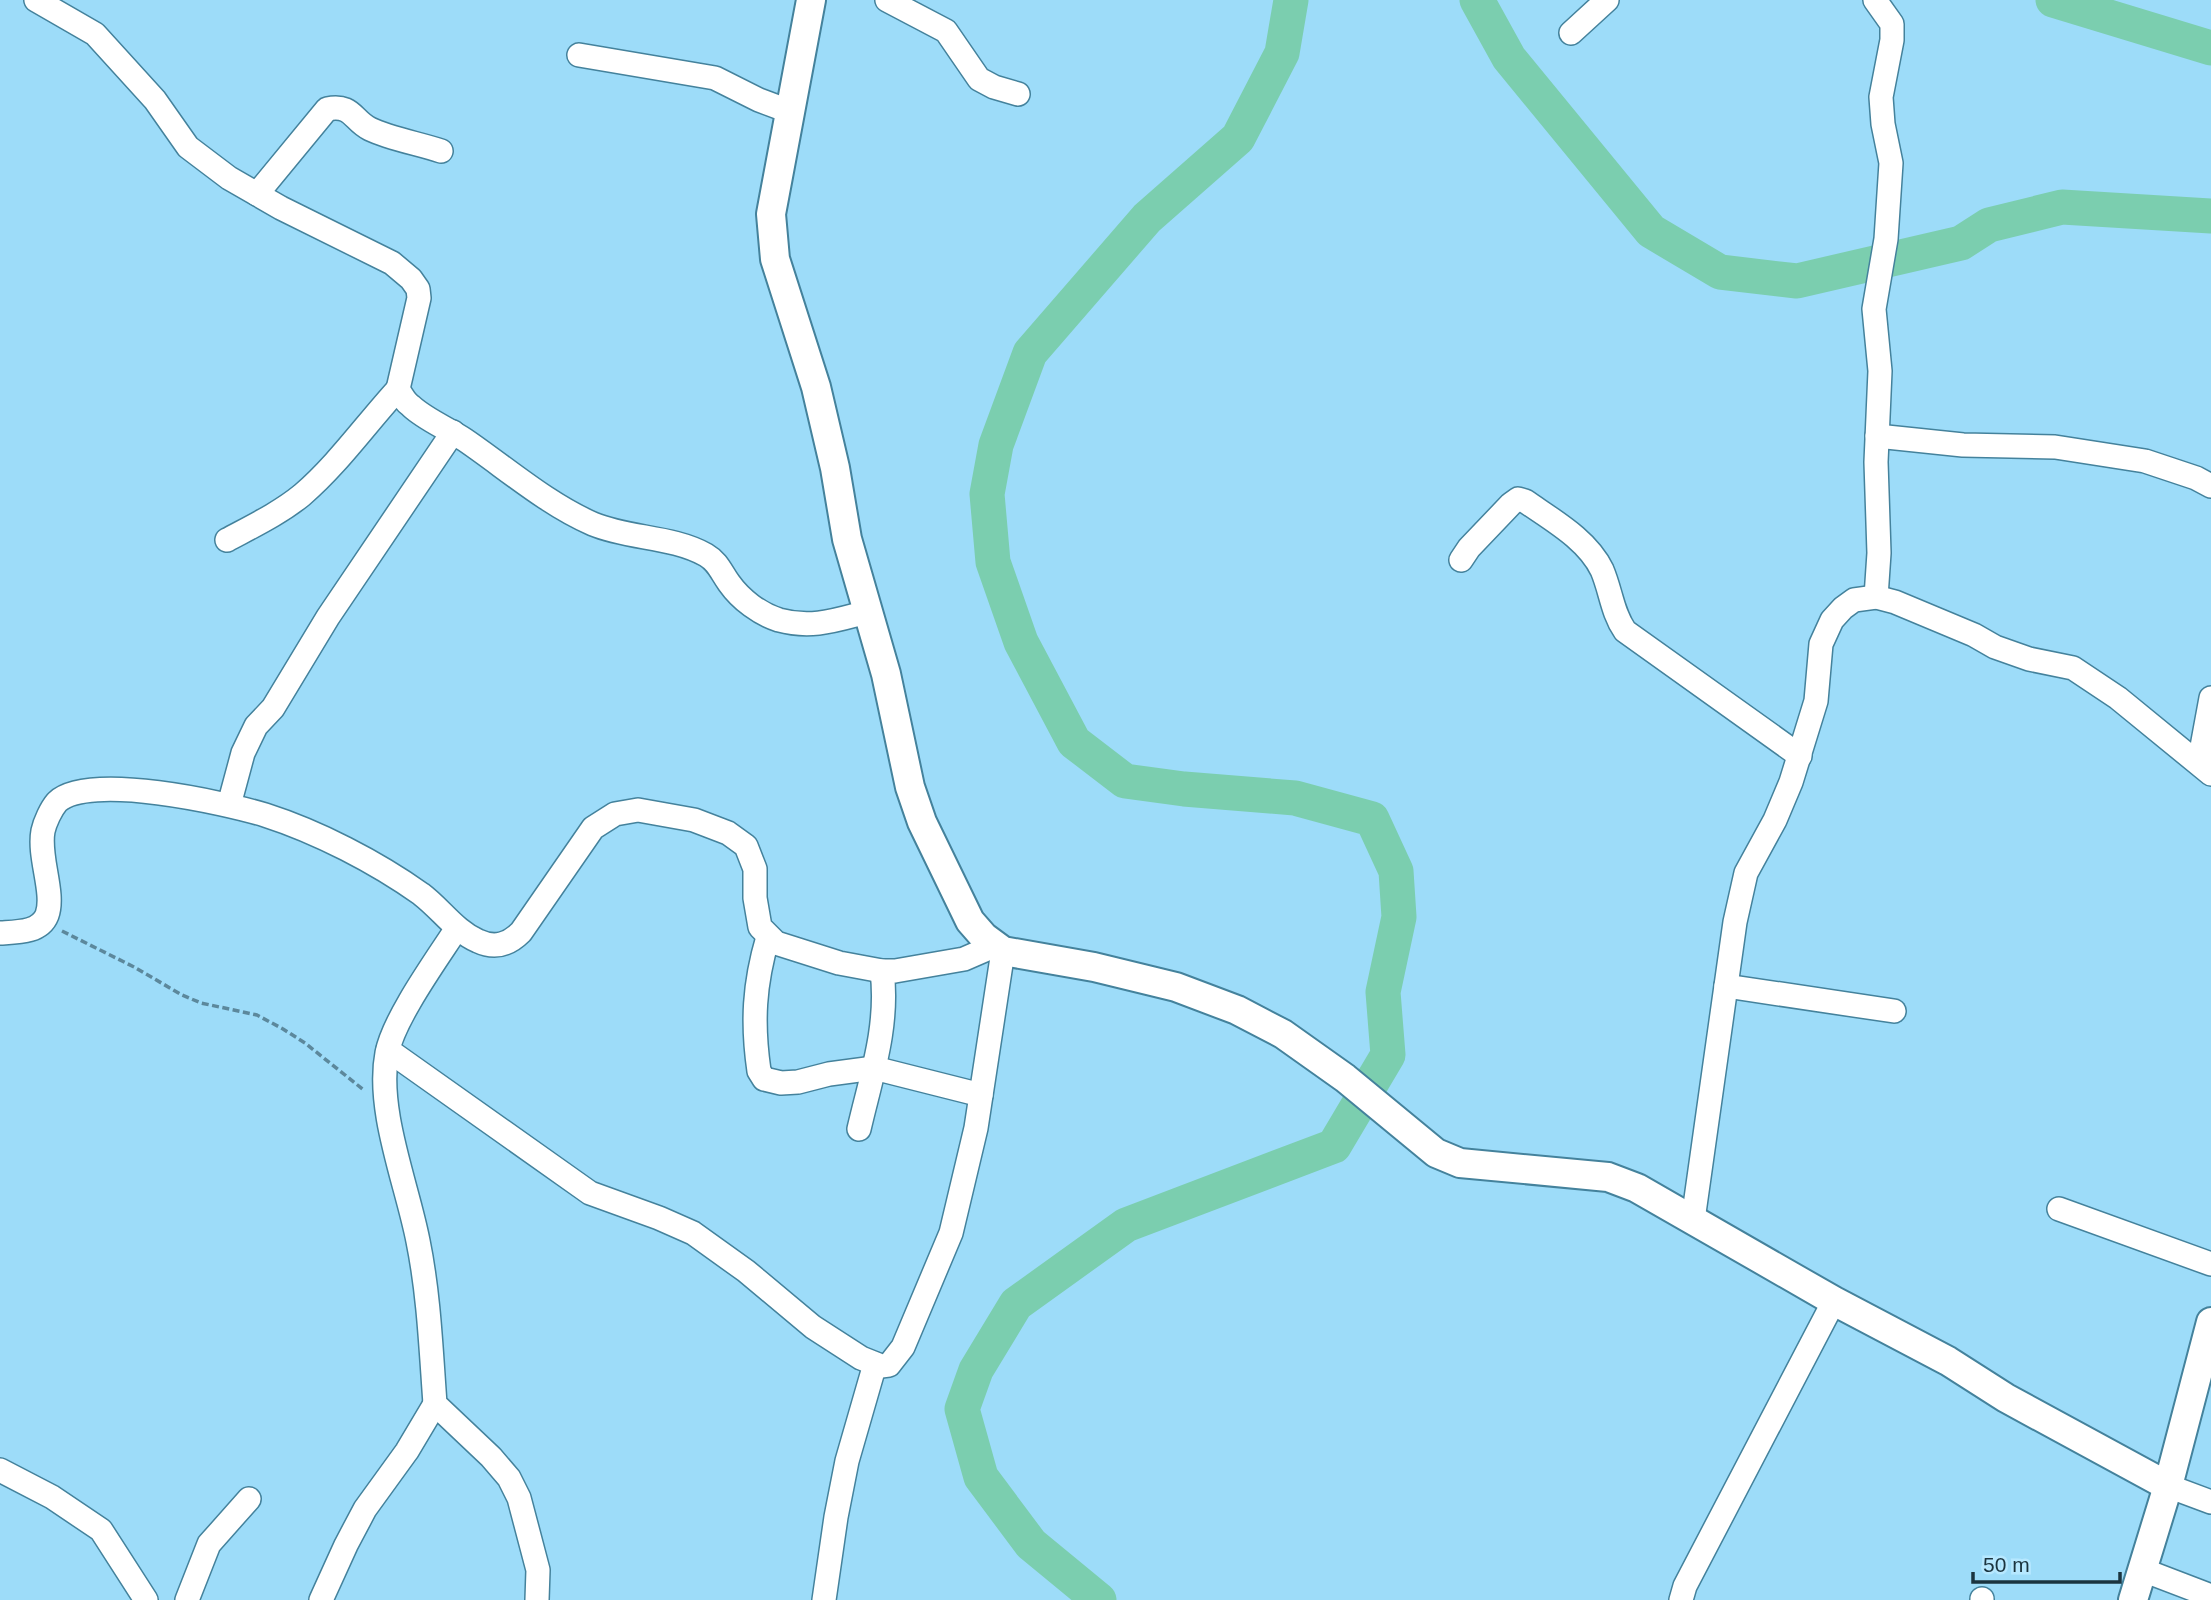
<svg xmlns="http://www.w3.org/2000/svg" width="2211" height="1600" viewBox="0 0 2211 1600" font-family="Arial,sans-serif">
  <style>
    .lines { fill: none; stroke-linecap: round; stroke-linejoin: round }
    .river { stroke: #7bceaf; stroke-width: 35 }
    .minor-casing { stroke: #44829c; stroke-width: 26 }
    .tertiary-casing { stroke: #44829c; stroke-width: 32 }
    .path { stroke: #5c889c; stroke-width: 3.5; stroke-dasharray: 7 3.5; stroke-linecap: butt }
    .minor { stroke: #fff; stroke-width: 23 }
    .tertiary { stroke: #fff; stroke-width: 28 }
  </style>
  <rect width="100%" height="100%" fill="#9ddcf9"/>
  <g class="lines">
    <!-- river -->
    <g class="river">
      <path d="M1477,0L1509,58L1651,231L1720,272L1797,281L1961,243L1989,225L2062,207L2211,216"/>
      <path d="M2053,0L2211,48"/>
      <path d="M1099,1600L1031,1544L981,1477L962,1409L976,1370L1016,1304L1126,1225L1334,1146L1388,1055L1383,992L1399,917L1396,871L1372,819L1295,798L1184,789L1125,781L1074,742L1021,642L993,562L987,494L996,445L1030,353L1147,218L1238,138L1282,53L1291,0"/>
    </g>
    <!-- minor casing -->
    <g class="minor-casing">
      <g id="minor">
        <path d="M36,0L95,34L155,100L188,147L229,178L281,208L392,263L411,279L418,289L419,298L398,389C402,396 405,402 411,406C426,420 447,428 465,440C506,468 547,504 593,524C629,539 672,536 706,555C718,562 721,572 729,583C741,600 760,614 779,620C812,629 836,620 867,612"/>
        <path d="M887,0L946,31L979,79L994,87L1018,94"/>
        <path d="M1875,0L1892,24V40L1881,97L1883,124L1891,163L1886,239L1874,309L1880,371L1876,462L1879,553L1876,597"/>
        <path d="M1571,33L1607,0"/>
        <path d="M579,55L715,78L759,100L791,112"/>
        <path d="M257,194L327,109C353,104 352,120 370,129C388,138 420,144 441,151"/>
        <path d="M1877,436L1963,445L2055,447L2145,461L2196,478L2211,486"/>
        <path d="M227,540C253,526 280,513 302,495C338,464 366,424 398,389"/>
        <path d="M1461,560L1469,548L1511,504L1518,499L1525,501C1552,520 1587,539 1602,570C1611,591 1612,612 1625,631L1800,756"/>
        <path d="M2199,763L2211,698"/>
        <path d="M229,805L243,753L256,726L273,708L328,617L453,432"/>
        <path d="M457,928C437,959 394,1018 387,1053C376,1110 407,1184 418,1241C429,1295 431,1350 435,1404L491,1457L509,1478L519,1498L538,1570L537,1600"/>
        <path d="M0,933C16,932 40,933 47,915C55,893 38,857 43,831C45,822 51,809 57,802C88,772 226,803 265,815C318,832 376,862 421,894C441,909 455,931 478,941C495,949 509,944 521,932L593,828L615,814L638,810L694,820L728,833L746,846L755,869V898L760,927L776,943L839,963L882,971H895L964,959L994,946"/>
        <path d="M768,937C754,984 752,1023 759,1071L764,1079L781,1083L798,1082L829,1074L874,1068L981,1095"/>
        <path d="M1726,986L1894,1011"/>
        <path d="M388,1050L590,1193L659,1218L693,1233L746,1271L813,1327L861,1358L881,1366L889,1365L903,1347L951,1233L976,1128L1003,951"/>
        <path d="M859,1129C871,1077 889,1026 882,971"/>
        <path d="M2059,1209L2211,1264"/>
        <path d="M1693,1220L1735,922L1746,873L1775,820L1791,782L1816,701L1821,644L1832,620L1843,608L1854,600L1876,597L1895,602L1974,635L1995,647L2029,659L2073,668L2118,698L2211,774"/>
        <path d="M0,1470L52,1497L101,1530L146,1600"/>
        <path d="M2168,1486L2211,1502"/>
        <path d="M2143,1570L2211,1596"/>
        <path d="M187,1600L209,1544L249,1499"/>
        <path d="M321,1600L346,1545L365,1509L407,1451L435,1404"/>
        <path d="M824,1600L836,1517L847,1461L875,1364"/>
        <path d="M1681,1600L1685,1586L1834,1301"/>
        <path d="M1982,1600V1599"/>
      </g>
    </g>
    <!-- tertiary casing -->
    <g class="tertiary-casing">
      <g id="tertiary">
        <path d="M811,0L771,214L775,259L816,387L835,468L847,539L886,674L910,787L922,822L970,921L984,937L1003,951L1094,967L1176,987L1237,1010L1283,1034L1345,1078L1436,1153L1460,1163L1608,1177L1637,1188L1834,1301L1948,1361L2006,1398L2168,1486"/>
        <path d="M2133,1600L2168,1486L2211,1322"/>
      </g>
    </g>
    <!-- path -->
    <path class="path" d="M62,931L134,967L182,995L201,1003L257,1015L283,1029L305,1043L365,1091"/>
    <!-- minor -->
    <use href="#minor" class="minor"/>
    <!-- tertiary -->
    <use href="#tertiary" class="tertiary"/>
  </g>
  <!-- scale -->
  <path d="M1973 1572v10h147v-10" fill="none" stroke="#1b343f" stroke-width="3.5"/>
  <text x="1983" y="1572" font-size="21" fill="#1b343f" stroke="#b6e8ff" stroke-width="5" paint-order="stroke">50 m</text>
</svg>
